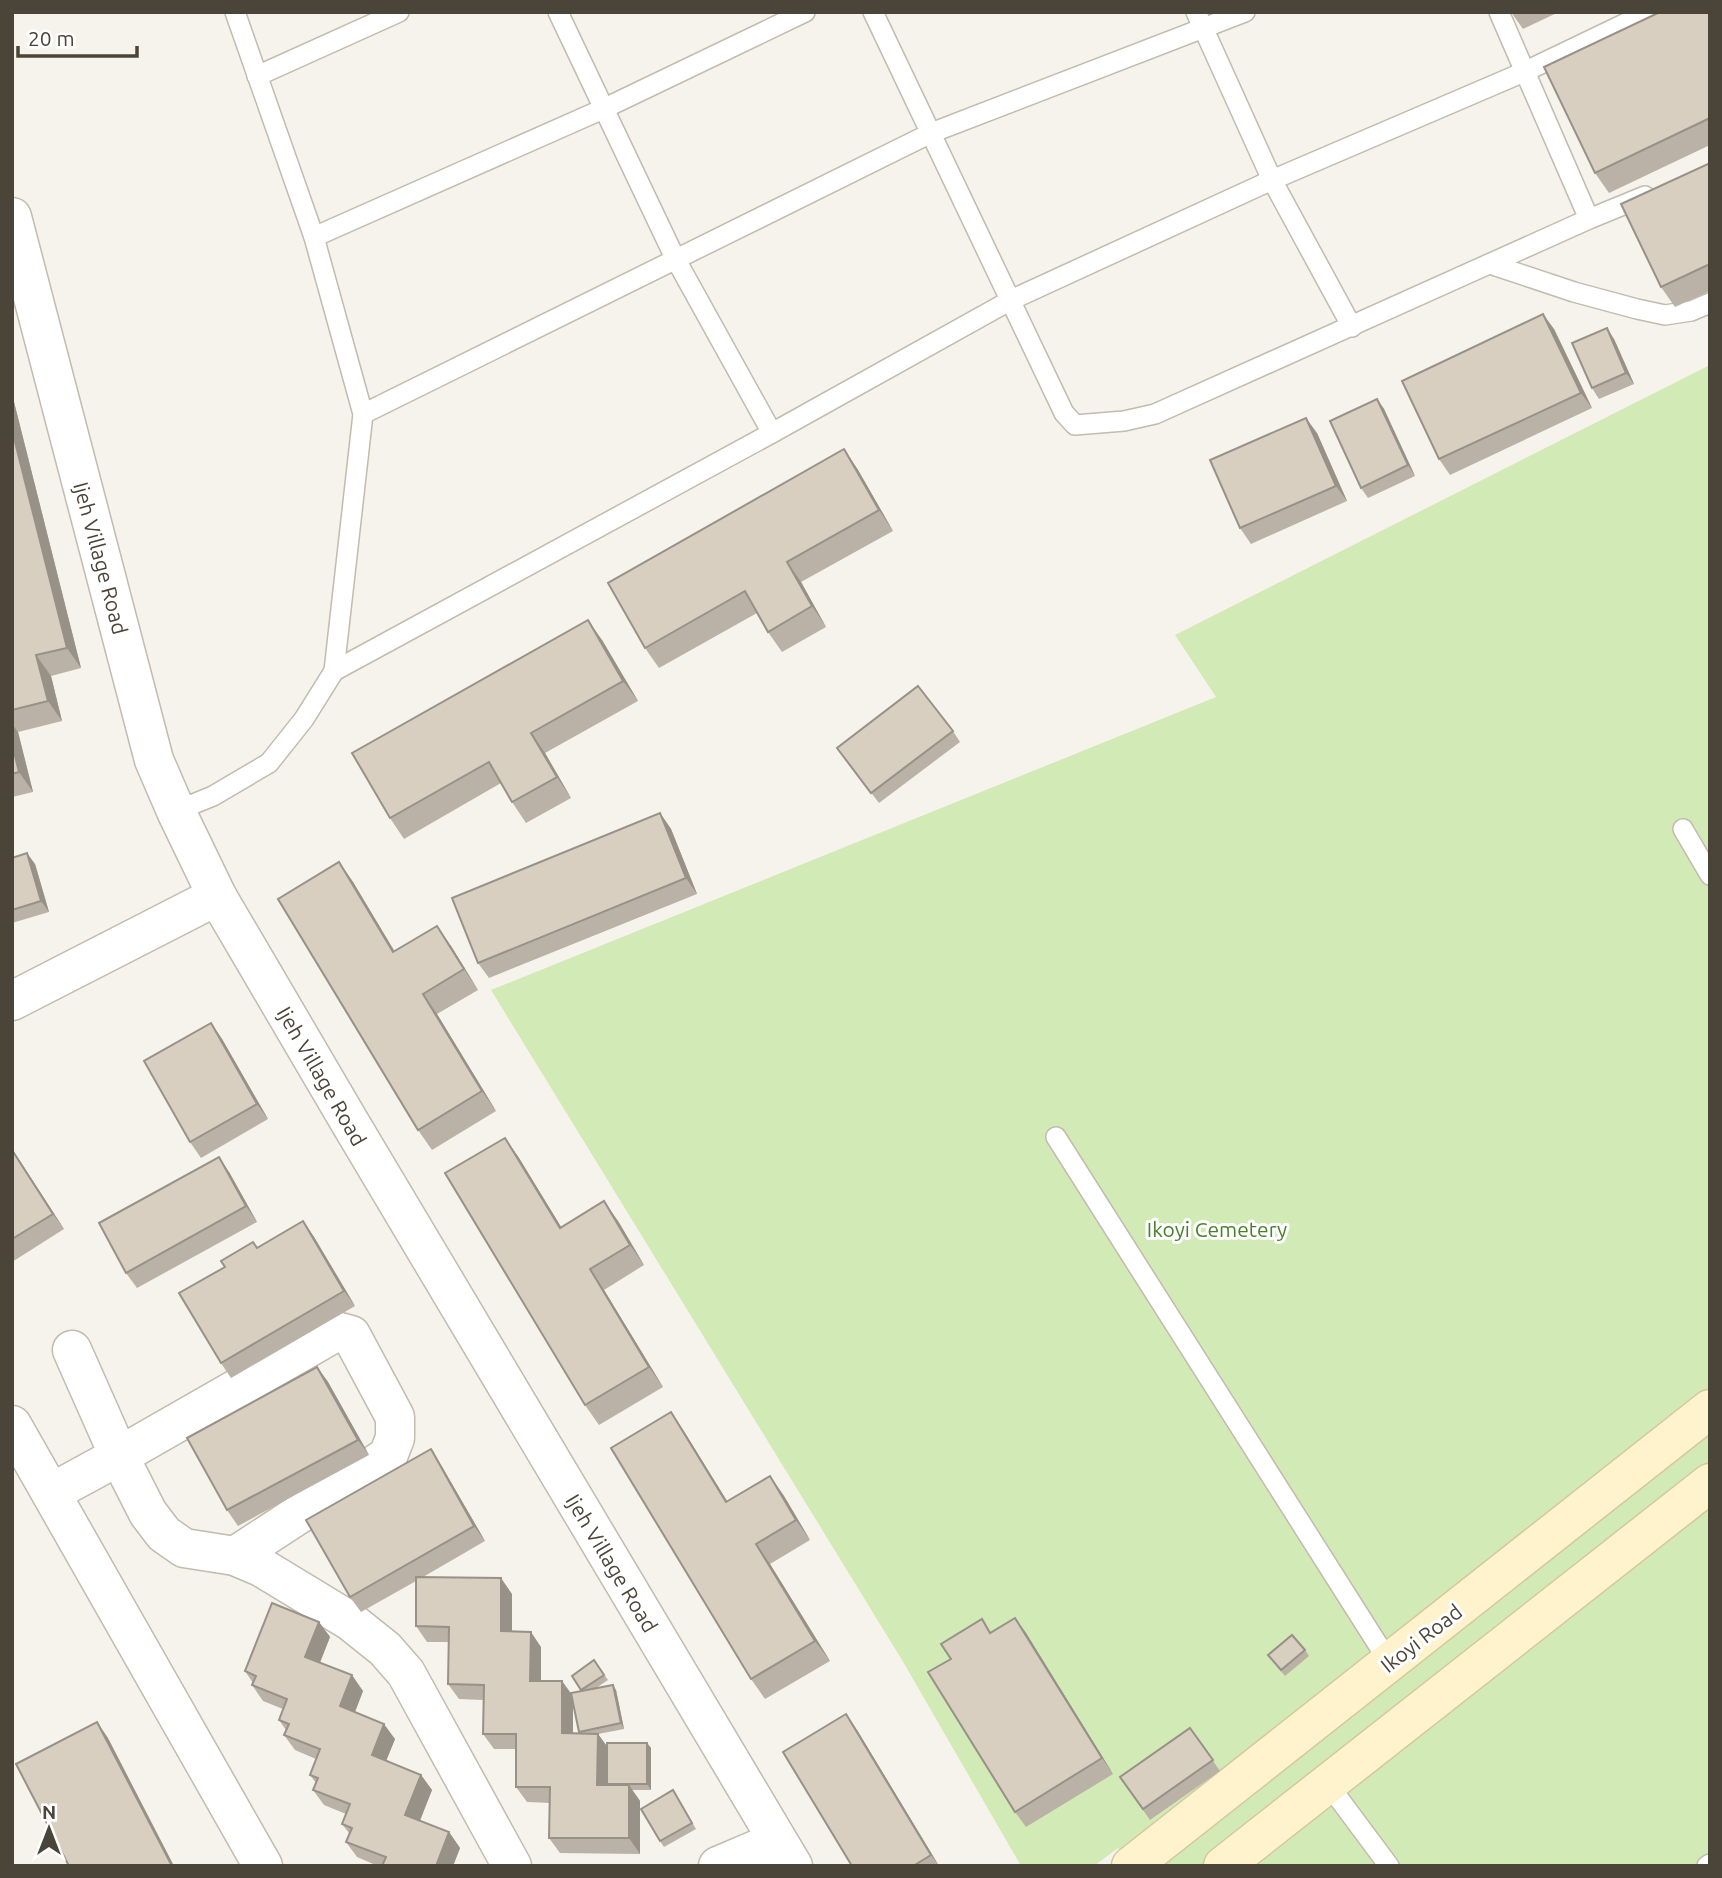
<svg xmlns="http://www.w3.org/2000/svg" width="1722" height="1878" viewBox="0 0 1722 1878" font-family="Ubuntu,sans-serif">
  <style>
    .green { fill: #d2eab5 }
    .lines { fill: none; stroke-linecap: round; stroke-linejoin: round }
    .service-casing { stroke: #c2bbae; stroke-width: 22 }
    .minor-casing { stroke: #c2bbae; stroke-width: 41 }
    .secondary-casing { stroke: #d6c79b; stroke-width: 41 }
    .service { stroke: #fff; stroke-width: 19 }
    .minor { stroke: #fff; stroke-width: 38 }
    .secondary { stroke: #fff3cd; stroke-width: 38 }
    .wall { fill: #bab2a6; fill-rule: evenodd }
    .shaded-wall { fill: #979187 }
    .building { fill: #d8cfc1; stroke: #979187; stroke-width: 2 }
    .labels { text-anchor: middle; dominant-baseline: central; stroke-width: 6; stroke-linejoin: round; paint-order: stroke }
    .street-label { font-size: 21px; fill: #4b4439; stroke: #fff }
    .park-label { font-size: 21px; fill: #4a7f2a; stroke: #fff }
  </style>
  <rect width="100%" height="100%" fill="#f6f3ec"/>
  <!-- green -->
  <path class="green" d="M1710,365V1866H1129L1118,1848L1094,1866H1021L902,1660L491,990L1216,697L1175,635Z"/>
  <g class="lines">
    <!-- service casing -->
    <g class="service-casing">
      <g id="service">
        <path d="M558,12L675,258L772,433"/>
        <path d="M873,12L1064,413L1075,425L1124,421L1155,414L1589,219L1645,196"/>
        <path d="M1196,12L1272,180L1352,327"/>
        <path d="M1499,12L1589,219"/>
        <path d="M257,76L399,12"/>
        <path d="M314,237L603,109L805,12"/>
        <path d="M1490,264L1574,292L1637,309L1665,315L1691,311L1710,303"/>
        <path d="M363,414L931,133L1245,12"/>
        <path d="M334,671L772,433L1011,300L1272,180L1524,72L1649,12"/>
        <path d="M176,811L213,796L269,763L304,719L334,671L363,414L314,237L235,12"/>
        <path d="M1683,829L1710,875"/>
        <path d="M1056,1137L1389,1662"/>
        <path d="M1328,1784L1389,1866"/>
        <path d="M1707,1866L1710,1864"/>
      </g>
    </g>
    <!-- minor casing -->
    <g class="minor-casing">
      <g id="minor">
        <path d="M12,217L154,760L176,811L217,896L349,1121L793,1866"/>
        <path d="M12,1001L217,896"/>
        <path d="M72,1350L119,1456L148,1513L164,1534L184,1548L235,1556L261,1567L350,1621L385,1649L406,1673L512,1866"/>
        <path d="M12,1425L263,1866"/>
        <path d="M51,1493L119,1456L334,1333L340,1332L351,1335L395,1417V1438L388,1456L235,1556"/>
        <path d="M718,1866L777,1841"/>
      </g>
    </g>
    <!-- secondary casing -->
    <g class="secondary-casing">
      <g id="secondary">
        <path d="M1131,1866L1710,1409"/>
        <path d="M1223,1866L1710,1483"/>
      </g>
    </g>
    <!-- service -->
    <use href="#service" class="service"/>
    <!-- minor -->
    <use href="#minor" class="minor"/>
    <!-- secondary -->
    <use href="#secondary" class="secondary"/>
  </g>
  <!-- wall -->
  <g class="wall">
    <path d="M1511,12H1559L1523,29Z"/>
    <path d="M1710,12V145L1609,193L1595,173Z"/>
    <path d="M1710,163V291L1675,307L1661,287Z"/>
    <path d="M1554,329L1592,408L1450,475L1439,459Z"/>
    <path d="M1614,339L1634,384L1599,399L1592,388Z"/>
    <path d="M12,394L81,668L51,676L62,721L18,732L33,792L12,797Z"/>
    <path d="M1377,399L1384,409L1415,476L1368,498L1361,488Z"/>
    <path d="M1317,433L1347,501L1251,544L1240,528Z"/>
    <path d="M844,449L858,470L893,531L801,582L826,627L782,652L768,632L757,613L659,668L645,648Z"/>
    <path d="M602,640L638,701L545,753L571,798L526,823L512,802L501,783L404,839L390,818Z"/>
    <path d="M953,731L960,742L879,803L837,748Z"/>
    <path d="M660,813L671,829L697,894L489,978L478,963Z"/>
    <path d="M12,858L35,864L49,912L12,923Z"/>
    <path d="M339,862L353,882L394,951L451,946L478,990L437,1014L496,1111L432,1150L418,1130Z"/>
    <path d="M211,1023L222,1039L268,1119L201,1158L190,1142Z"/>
    <path d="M505,1138L519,1158L561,1227L618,1221L644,1265L604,1290L663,1387L599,1425L585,1405Z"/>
    <path d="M12,1149L64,1229L12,1262Z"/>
    <path d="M229,1172L257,1222L137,1288L126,1273Z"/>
    <path d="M303,1221L314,1237L355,1306L231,1378L221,1363L257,1248Z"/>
    <path d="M317,1367L328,1382L369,1455L238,1526L227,1510Z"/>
    <path d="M671,1412L685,1433L727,1501L770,1476L784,1496L810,1540L770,1564L830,1661L765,1699L751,1679Z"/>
    <path d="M441,1465L485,1541L423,1577L512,1594V1631L541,1647V1681H562L571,1693L582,1691L572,1676L594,1660L608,1680L596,1688L616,1690L624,1729L598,1734L607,1747L647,1743L651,1748V1790H632L640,1801V1854L560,1853L549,1838L550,1803L527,1802L516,1787V1749H494L483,1734V1700L459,1699L448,1684L449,1642H427L416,1626V1581L361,1612L350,1597ZM573,1705L579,1732L580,1733H573Z"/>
    <path d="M1015,1618L1026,1633L1113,1774L1026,1827L1015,1812L951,1659Z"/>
    <path d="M319,1622L330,1637L320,1663L363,1691L355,1712L395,1739L386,1761L421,1775L432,1790L419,1821L449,1832L460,1848L453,1866H378L357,1857L346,1842L349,1833L342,1824L346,1814L324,1805L313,1790L316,1783L310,1775L316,1759L295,1750L284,1735L286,1730L279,1720L283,1709L263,1701L252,1685L253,1683L245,1671Z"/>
    <path d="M1305,1650L1309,1656L1285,1676L1272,1660Z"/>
    <path d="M1190,1728L1220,1771L1150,1820L1120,1777Z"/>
    <path d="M857,1730L939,1866H852Z"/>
    <path d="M673,1790L696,1829L664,1847L660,1841Z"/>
  </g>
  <!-- shaded-wall -->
  <g class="shaded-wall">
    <path d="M1543,314L1554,329L1592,408L1581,393Z"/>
    <path d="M1607,328L1614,339L1634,384L1626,373Z"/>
    <path d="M12,394L81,668L67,648L12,430Z"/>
    <path d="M1377,399L1384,409L1415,476L1408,465Z"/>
    <path d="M1306,418L1317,433L1347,501L1336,486Z"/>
    <path d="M844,449L858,470L893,531L879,510Z"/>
    <path d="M787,562L801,582L826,627L812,606Z"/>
    <path d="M588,620L602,640L638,701L623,681Z"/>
    <path d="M36,655L51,676L62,721L48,701Z"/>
    <path d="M12,724L18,732L33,792L19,772L12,744Z"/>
    <path d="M531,733L545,753L571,798L557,777Z"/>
    <path d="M660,813L671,829L697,894L686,878Z"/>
    <path d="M27,853L35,864L49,912L41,901Z"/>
    <path d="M339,862L353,882L407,972L393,952Z"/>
    <path d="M437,926L451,946L478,990L464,969Z"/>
    <path d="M423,994L437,1014L496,1111L482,1091Z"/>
    <path d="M211,1023L222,1039L268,1119L257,1104Z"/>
    <path d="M505,1138L519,1158L574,1248L560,1228Z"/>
    <path d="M12,1149L64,1229L53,1214Z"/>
    <path d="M219,1157L229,1172L257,1222L246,1206Z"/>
    <path d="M604,1201L618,1221L644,1265L630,1245Z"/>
    <path d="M303,1221L314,1237L355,1306L344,1291Z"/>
    <path d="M590,1269L604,1290L663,1387L649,1367Z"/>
    <path d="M317,1367L328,1382L369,1455L358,1440Z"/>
    <path d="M671,1412L685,1433L740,1522L726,1502Z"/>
    <path d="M431,1449L441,1465L485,1541L474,1526Z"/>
    <path d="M770,1476L784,1496L810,1540L796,1520Z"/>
    <path d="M756,1544L770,1564L830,1661L815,1641Z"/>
    <path d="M501,1578L512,1594V1647L501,1631Z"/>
    <path d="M1015,1618L1026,1633L1113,1774L1102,1758Z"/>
    <path d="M319,1622L330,1637L316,1672L305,1657Z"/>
    <path d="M531,1632L541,1647V1697L530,1681Z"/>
    <path d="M352,1675L363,1691L351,1722L340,1706Z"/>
    <path d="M562,1681L573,1697V1748L562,1733Z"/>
    <path d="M613,1685L616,1690L624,1729L621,1723Z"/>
    <path d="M846,1714L857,1730L939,1866L931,1855Z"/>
    <path d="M97,1722L108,1738L174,1866H172Z"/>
    <path d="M384,1724L395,1739L382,1771L372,1755Z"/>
    <path d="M598,1734L609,1749V1786L597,1785Z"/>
    <path d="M647,1743L651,1748V1790L647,1784Z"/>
    <path d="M421,1775L432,1790L416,1831L405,1815Z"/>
    <path d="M629,1785L640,1801V1854L629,1838Z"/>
    <path d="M449,1832L460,1848L453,1866H436Z"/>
  </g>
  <!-- building -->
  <g class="building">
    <path d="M1660,12H1710V118L1595,173L1544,67Z"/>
    <path d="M1710,163V264L1661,287L1621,204Z"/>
    <path d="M1543,314L1581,393L1439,459L1402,381Z"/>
    <path d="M1607,328L1626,373L1592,388L1572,343Z"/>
    <path d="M1377,399L1408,465L1361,488L1330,421Z"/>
    <path d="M1306,418L1336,486L1240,528L1210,460Z"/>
    <path d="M12,430L67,648L36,655L48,701L12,710Z"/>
    <path d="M844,449L879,510L787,562L812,606L768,632L745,591L645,648L608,583Z"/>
    <path d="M588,620L623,681L531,733L557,777L512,802L489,762L390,818L352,753Z"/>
    <path d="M918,686L953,731L871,793L837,748Z"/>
    <path d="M12,744L19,772L12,774Z"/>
    <path d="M660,813L686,878L478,963L452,898Z"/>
    <path d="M27,853L41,901L12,910V858Z"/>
    <path d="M339,862L393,952L437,926L464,969L423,994L482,1091L418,1130L278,899Z"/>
    <path d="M211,1023L257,1104L190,1142L144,1061Z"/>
    <path d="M505,1138L560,1228L604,1201L630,1245L590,1269L649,1367L585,1405L445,1173Z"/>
    <path d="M12,1150L53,1214L12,1239Z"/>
    <path d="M219,1157L246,1206L126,1273L99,1223Z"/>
    <path d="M303,1221L344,1291L221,1363L179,1293L225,1267L221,1261L253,1242L257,1248Z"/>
    <path d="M317,1367L358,1440L227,1510L187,1438Z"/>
    <path d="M671,1412L726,1502L770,1476L796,1520L756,1544L815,1641L751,1679L611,1448Z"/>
    <path d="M431,1449L474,1526L350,1597L306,1520Z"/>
    <path d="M416,1577L501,1578V1631L531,1632L530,1681H562V1733L598,1734L597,1785H629V1838H549L550,1787H516V1734H483L484,1685L448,1684L449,1627L416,1626Z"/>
    <path d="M272,1603L319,1622L305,1657L352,1675L340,1706L384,1724L372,1755L421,1775L405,1815L449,1832L436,1866H382L386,1857L346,1842L352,1828L342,1824L350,1804L313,1790L318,1778L310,1775L320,1749L284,1735L289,1724L279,1720L287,1699L252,1685L256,1676L245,1671Z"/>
    <path d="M1015,1618L1102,1758L1015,1812L928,1672L951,1659L941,1644L982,1619L990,1633Z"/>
    <path d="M1292,1635L1305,1650L1281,1670L1268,1655Z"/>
    <path d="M594,1660L604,1675L581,1690L572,1676Z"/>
    <path d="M613,1685L621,1723L579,1732L571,1693Z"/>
    <path d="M846,1714L931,1855L913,1866H852L783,1752Z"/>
    <path d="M97,1722L172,1866H69L16,1764Z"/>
    <path d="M1190,1728L1213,1760L1143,1809L1120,1777Z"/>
    <rect x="607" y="1743" width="40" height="41"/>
    <path d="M673,1790L692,1823L660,1841L641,1809Z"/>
  </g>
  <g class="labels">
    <!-- street labels -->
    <g class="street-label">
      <text transform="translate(101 558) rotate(75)">Ijeh Village Road</text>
      <text transform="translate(322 1076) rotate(60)">Ijeh Village Road</text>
      <text transform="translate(612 1563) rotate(59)">Ijeh Village Road</text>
      <text transform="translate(1421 1638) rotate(-38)">Ikoyi Road</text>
    </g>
    <!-- park labels -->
    <g class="park-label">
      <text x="1217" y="1229">Ikoyi Cemetery</text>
    </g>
  </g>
  <!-- border -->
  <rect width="1722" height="1878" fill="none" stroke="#4b4439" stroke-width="28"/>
  <!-- north arrow -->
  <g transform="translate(49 1829)" stroke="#ffffff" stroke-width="5" paint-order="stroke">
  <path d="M0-5L12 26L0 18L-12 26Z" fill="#4b4439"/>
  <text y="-10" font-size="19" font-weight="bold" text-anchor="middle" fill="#4b4439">N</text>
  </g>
  <!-- scale -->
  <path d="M18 46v10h119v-10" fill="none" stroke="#4b4439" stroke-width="3.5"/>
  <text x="28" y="46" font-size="21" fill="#4b4439" stroke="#ffffff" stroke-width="5" paint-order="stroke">20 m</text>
</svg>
